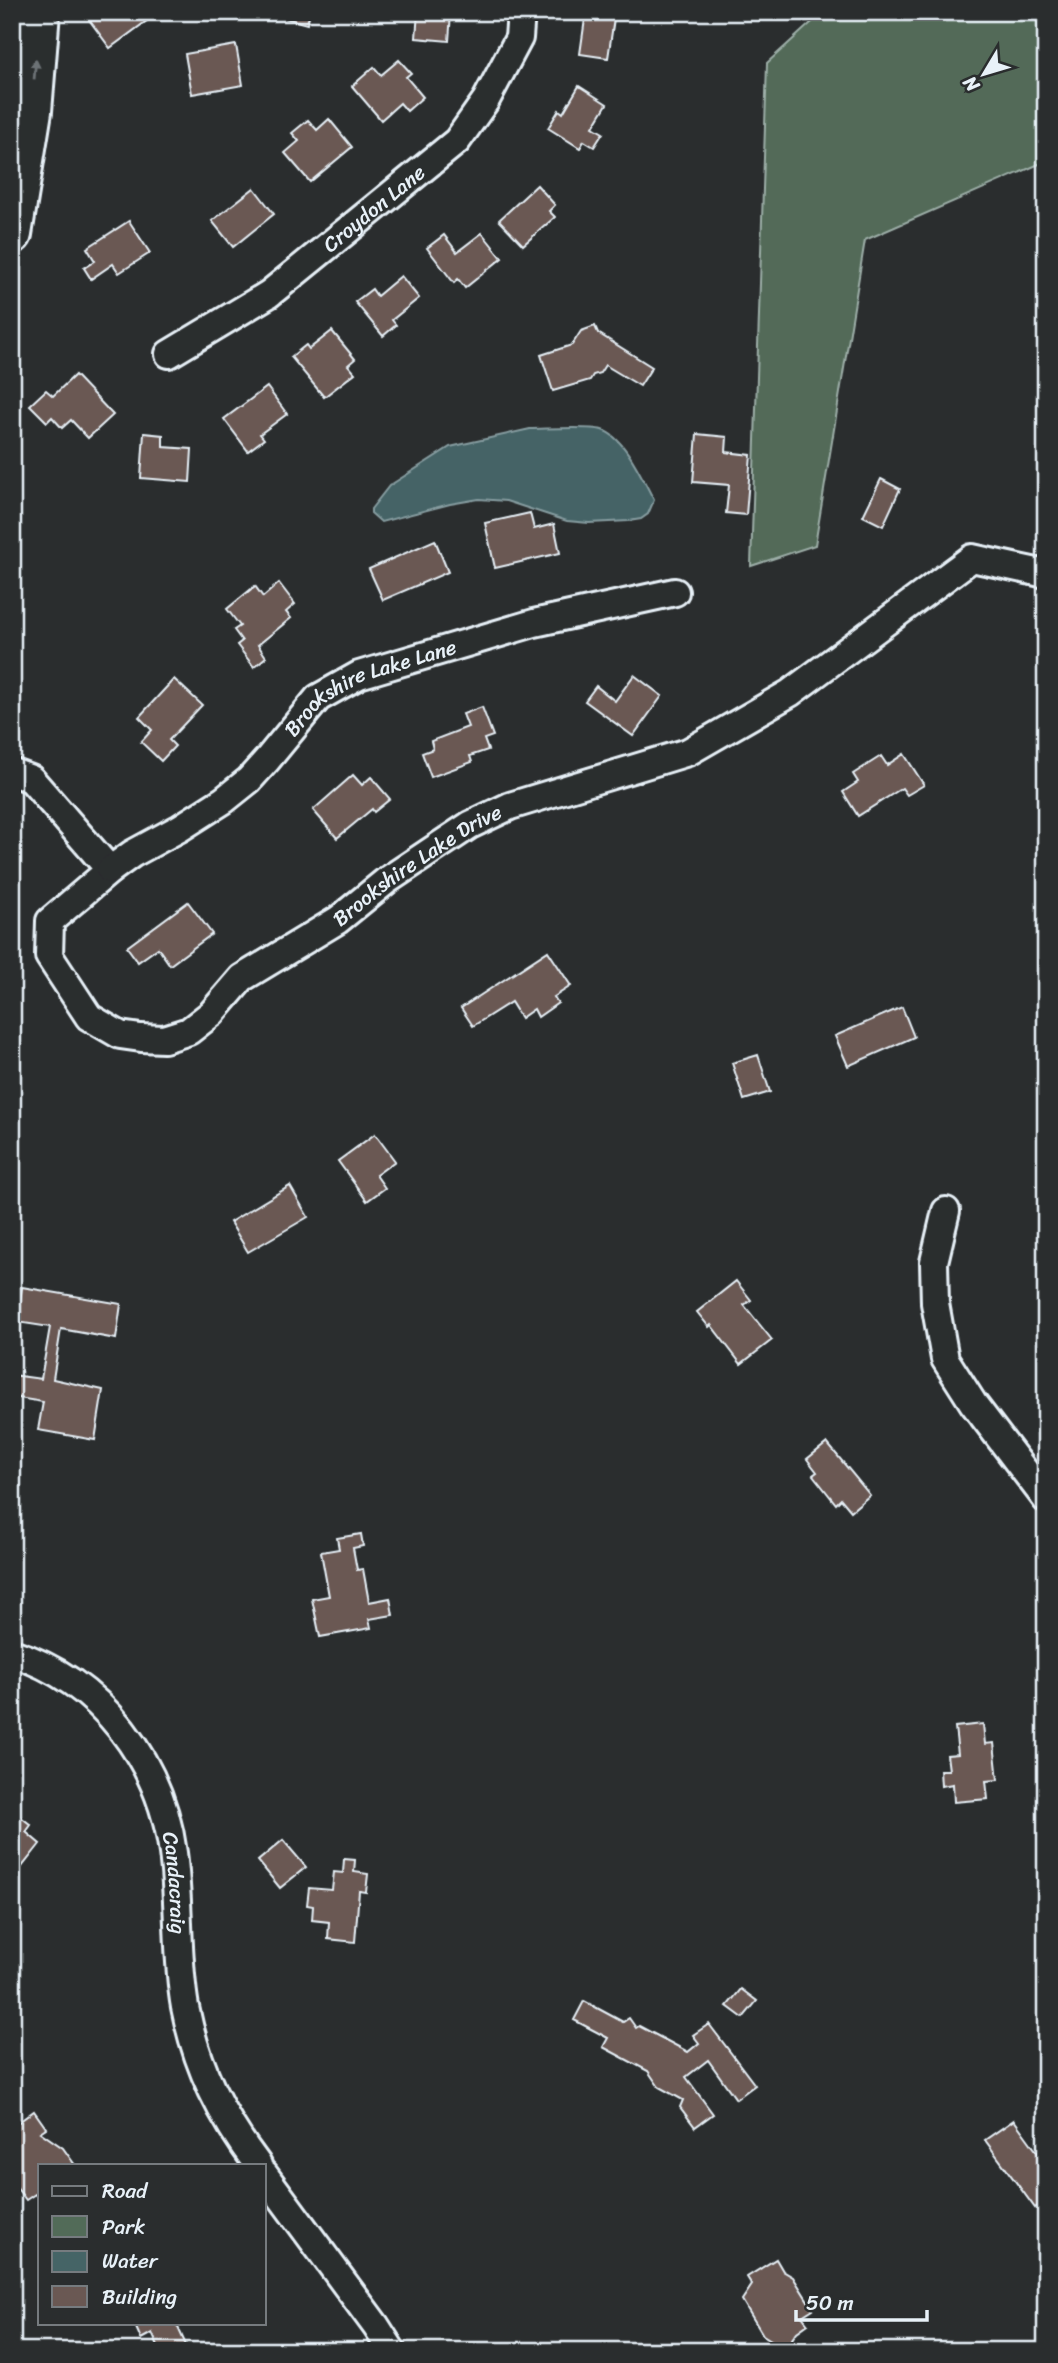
<svg xmlns="http://www.w3.org/2000/svg" width="1058" height="2363" viewBox="0 0 1058 2363" font-family="Sriracha,sans-serif">
  <style>
    .green { fill: #526b58; stroke: #9daea8; stroke-width: 2 }
    .water { fill: #456466; stroke: #869ca0; stroke-width: 2 }
    .building { fill: #6a5853; stroke: #e8f1f8; stroke-width: 2 }
    .lines { fill: none; stroke-linecap: round; stroke-linejoin: round }
    .minor-casing { stroke: #e8f1f8; stroke-width: 32 }
    .highway-casing { stroke: #e8f1f8; stroke-width: 44 }
    .path { stroke: #e8f1f8; stroke-width: 3.5; stroke-dasharray: 5 5; stroke-linecap: butt }
    .minor { stroke: #2a2d2e; stroke-width: 26 }
    .highway { stroke: #2a2d2e; stroke-width: 38 }
    .oneway { fill: #6c7275 }
    .labels { text-anchor: middle; dominant-baseline: central; stroke-width: 7; stroke-linejoin: round; paint-order: stroke }
    .street-label { font-size: 21px; fill: #e8f1f8; stroke: #2a2d2e }
  </style>
  <rect width="100%" height="100%" fill="#2a2d2e"/>
  <filter id="ink" filterUnits="userSpaceOnUse"><feTurbulence type="fractalNoise" baseFrequency=".0143" numOctaves="2"/><feDisplacementMap in="SourceGraphic" scale="14" xChannelSelector="R" yChannelSelector="G"/><feConvolveMatrix kernelMatrix="1 2 1 2 8 2 1 2 1" color-interpolation-filters="sRGB"/></filter>
  <g filter="url(#ink)">
    <!-- green -->
    <path class="green" d="M823,12H1046V161L865,240L815,545L751,566L767,63Z"/>
    <!-- water -->
    <path class="water" d="M530,429C545,429 589,426 602,430C625,437 643,480 654,500L648,514L641,519L629,521L589,523L567,521L506,501L479,499L450,504L381,522L371,513V509L389,486L450,447Z"/>
    <!-- building -->
    <g class="building">
      <path d="M99,12H142L148,20L110,48L90,21L100,14Z"/>
      <path d="M263,12H310L307,24Z"/>
      <path d="M418,12H460L451,13L449,41L416,38Z"/>
      <path d="M586,12H615L608,58L580,54Z"/>
      <path d="M236,45L243,85L192,94L185,54Z"/>
      <path d="M399,60L411,73L406,77L423,97L407,111L400,103L381,120L352,86L374,67L381,75Z"/>
      <path d="M579,86L607,104L593,127L603,133L594,147L584,141L580,148L548,128L559,110L563,113Z"/>
      <path d="M329,119L352,147L310,182L285,153L299,141L292,133L308,120L317,130Z"/>
      <path d="M537,185L555,205L549,211L555,217L523,245L499,220Z"/>
      <path d="M254,188L274,214L233,247L212,221Z"/>
      <path d="M129,221L150,253L119,273L113,264L91,279L84,268L95,261L87,248Z"/>
      <path d="M482,233L502,258L465,288L458,279L454,283L427,248L444,235L457,252Z"/>
      <path d="M401,276L419,298L392,320L396,325L383,336L355,302L372,289L377,296Z"/>
      <path d="M595,326L598,333L652,367L640,386L605,365L600,373L593,375L590,380L553,391L541,355L572,345L581,331Z"/>
      <path d="M332,331L355,359L348,365L355,373L324,397L291,357L306,345L309,349Z"/>
      <path d="M75,375L113,415L88,438L71,420L62,428L52,417L47,422L30,405L46,390L53,396Z"/>
      <path d="M267,387L287,414L260,434L264,439L248,451L224,419Z"/>
      <path d="M144,433L163,435V447L192,449L190,482L141,478Z"/>
      <path d="M697,434L727,437L726,452L751,455L746,515L726,513L729,485L693,482Z"/>
      <path d="M881,479L900,489L883,526L863,516Z"/>
      <path d="M530,513L534,529L554,524L560,553L495,568L485,523Z"/>
      <path d="M435,540L448,572L383,600L369,569Z"/>
      <path d="M279,583L295,604L286,612L291,618L258,645L266,657L254,667L237,645L242,641L234,630L240,626L227,609L255,586L263,597Z"/>
      <path d="M634,675L662,696L633,736L585,701L596,686L615,701Z"/>
      <path d="M174,679L202,705L169,740L175,746L161,761L141,742L152,730L139,717Z"/>
      <path d="M482,707L493,736L484,739L488,750L470,756L472,762L431,777L422,753L433,749L431,741L468,727L463,714Z"/>
      <path d="M904,754L924,785L907,795L902,788L858,816L843,792L858,782L853,774L881,756L887,765Z"/>
      <path d="M353,775L362,785L371,777L390,799L374,812L372,809L337,838L313,810Z"/>
      <path d="M188,902L212,934L170,965L158,948L138,962L127,947Z"/>
      <path d="M548,951L571,986L554,997L558,1003L538,1017L534,1009L521,1018L511,1002L473,1026L461,1008Z"/>
      <path d="M902,1007L914,1037L848,1066L835,1036Z"/>
      <path d="M758,1055L770,1092L744,1100L732,1063Z"/>
      <path d="M375,1134L395,1161L376,1175L385,1188L367,1201L338,1161Z"/>
      <path d="M290,1186L308,1217L248,1252L230,1222Z"/>
      <path d="M736,1281L751,1300L744,1305L772,1340L741,1364L711,1325L709,1327L697,1312Z"/>
      <path d="M22,1287L121,1304L116,1339L61,1329L53,1379L103,1390L95,1440L38,1430L43,1402L12,1397V1375L41,1379L50,1327L17,1322Z"/>
      <path d="M827,1443L870,1495L851,1511L841,1499L836,1504L813,1475L817,1472L807,1459Z"/>
      <path d="M361,1534L363,1546L353,1548L357,1570L363,1569L369,1602L390,1598L393,1615L369,1619L371,1628L320,1637L312,1599L329,1596L321,1552L339,1549L337,1538Z"/>
      <path d="M983,1724L985,1744L994,1743L998,1780L986,1781L988,1799L954,1802L953,1784L941,1786L940,1770H949L947,1755L958,1754L955,1727Z"/>
      <path d="M12,1810L31,1825L26,1832L40,1844L21,1868L12,1861Z"/>
      <path d="M283,1840L306,1867L280,1888L258,1861Z"/>
      <path d="M344,1859L355,1860L354,1872L368,1874L366,1892L359,1891L355,1942L328,1939L329,1922L312,1920L313,1906L307,1905L309,1888L332,1890L334,1872L343,1873Z"/>
      <path d="M741,1989L757,2001L743,2018L727,2006Z"/>
      <path d="M584,2001L623,2022L629,2018L636,2028L639,2026L688,2052L699,2043L693,2035L709,2024L755,2085L736,2099L708,2060L686,2077L713,2114L695,2127L680,2107L683,2100L659,2087L648,2071L603,2047L608,2038L574,2020Z"/>
      <path d="M34,2111L46,2128L40,2132L63,2148L75,2165H40V2201L35,2194L26,2200L12,2182V2127Z"/>
      <path d="M1014,2120L1043,2160L1046,2158V2200L1035,2208L985,2140Z"/>
      <path d="M776,2259L783,2271L793,2277L813,2309L802,2316L808,2324L797,2332L792,2339L797,2351H764L771,2340L763,2335L742,2300L752,2285L747,2277Z"/>
      <path d="M134,2323H176L186,2345L174,2351H160L152,2333L141,2339Z"/>
    </g>
    <g class="lines">
      <!-- minor casing -->
      <g class="minor-casing">
        <g id="minor">
          <path id="s1" d="M169,354L269,294L457,141L486,100L519,38L521,12"/>
          <path id="s2" d="M12,772L31,779L110,870L50,921L49,956L89,1017L120,1035L141,1038L164,1039L189,1031L212,1013L242,978L338,920L386,881L470,825L510,806L688,752L790,693L972,558L1046,574"/>
          <path id="s3" d="M110,870L132,854L180,828L224,800L249,780L267,760L318,698L359,675L534,623L675,592"/>
          <path d="M946,1211L934,1262L935,1303L945,1359L973,1403L1046,1499"/>
          <path id="s4" d="M12,1653C102,1681 161,1763 173,1853C180,1904 176,1957 185,2007C197,2068 221,2116 258,2165"/>
          <path d="M264,2174L376,2326L392,2351"/>
        </g>
      </g>
      <!-- highway casing -->
      <g class="highway-casing">
        <path id="highway" d="M12,234L32,111L40,12"/>
      </g>
      <!-- path -->
      <path class="path" d="M12,325L22,257"/>
      <!-- minor -->
      <use href="#minor" class="minor"/>
      <!-- highway -->
      <use href="#highway" class="highway"/>
    </g>
    <!-- one-way arrows -->
    <defs><path id="oneway-solid" d="M-6-.8H1V-3.2L6.5 0L1 3.2V.8H-6Z" transform="scale(1.75)"/></defs>
    <use class="oneway" href="#oneway-solid" transform="translate(35 69) rotate(-85)"/>
  </g>
  <g class="labels">
    <!-- street labels -->
    <g class="street-label">
      <text stroke="none"><textPath href="#s1" startOffset="252">Croydon Lane</textPath></text>
      <text stroke="none"><textPath href="#s3" startOffset="324">Brookshire Lake Lane</textPath></text>
      <text stroke="none"><textPath href="#s2" startOffset="718">Brookshire Lake Drive</textPath></text>
      <text stroke="none"><textPath href="#s4" startOffset="301">Candacraig</textPath></text>
    </g>
  </g>
  <!-- margin -->
  <rect width="1058" height="2363" fill="none" stroke="#2a2d2e" stroke-width="42"/>
  <rect x="21" y="21" width="1016" height="2321" fill="none" stroke="#e8f1f8" stroke-width="2.5" filter="url(#ink)"/>
  <!-- legend -->
  <rect x="38" y="2164" width="228" height="161" fill="#2a2d2e" stroke="#767b7f" stroke-width="2"/>
  <rect x="52" y="2186" width="35" height="10" fill="#2a2d2e" stroke="#767b7f" stroke-width="2"/>
  <text x="102" y="2198" font-size="21" fill="#e8f1f8">Road</text>
  <rect x="52" y="2216" width="35" height="21" fill="#526b58" stroke="#767b7f" stroke-width="2"/>
  <text x="102" y="2234" font-size="21" fill="#e8f1f8">Park</text>
  <rect x="52" y="2251" width="35" height="21" fill="#456466" stroke="#767b7f" stroke-width="2"/>
  <text x="102" y="2268" font-size="21" fill="#e8f1f8">Water</text>
  <rect x="52" y="2286" width="35" height="21" fill="#6a5853" stroke="#767b7f" stroke-width="2"/>
  <text x="102" y="2304" font-size="21" fill="#e8f1f8">Building</text>
  <!-- north arrow -->
  <g transform="translate(984 74) rotate(232)" stroke="#2a2d2e" stroke-width="5" paint-order="stroke">
  <path d="M0-5L12 26L0 18L-12 26Z" fill="#e8f1f8"/>
  <text y="-10" font-size="19" font-weight="bold" text-anchor="middle" fill="#e8f1f8">N</text>
  </g>
  <!-- scale -->
  <path d="M796 2310v10h131v-10" fill="none" stroke="#e8f1f8" stroke-width="3.5"/>
  <text x="806" y="2310" font-size="21" fill="#e8f1f8" stroke="#2a2d2e" stroke-width="5" paint-order="stroke">50 m</text>
</svg>
